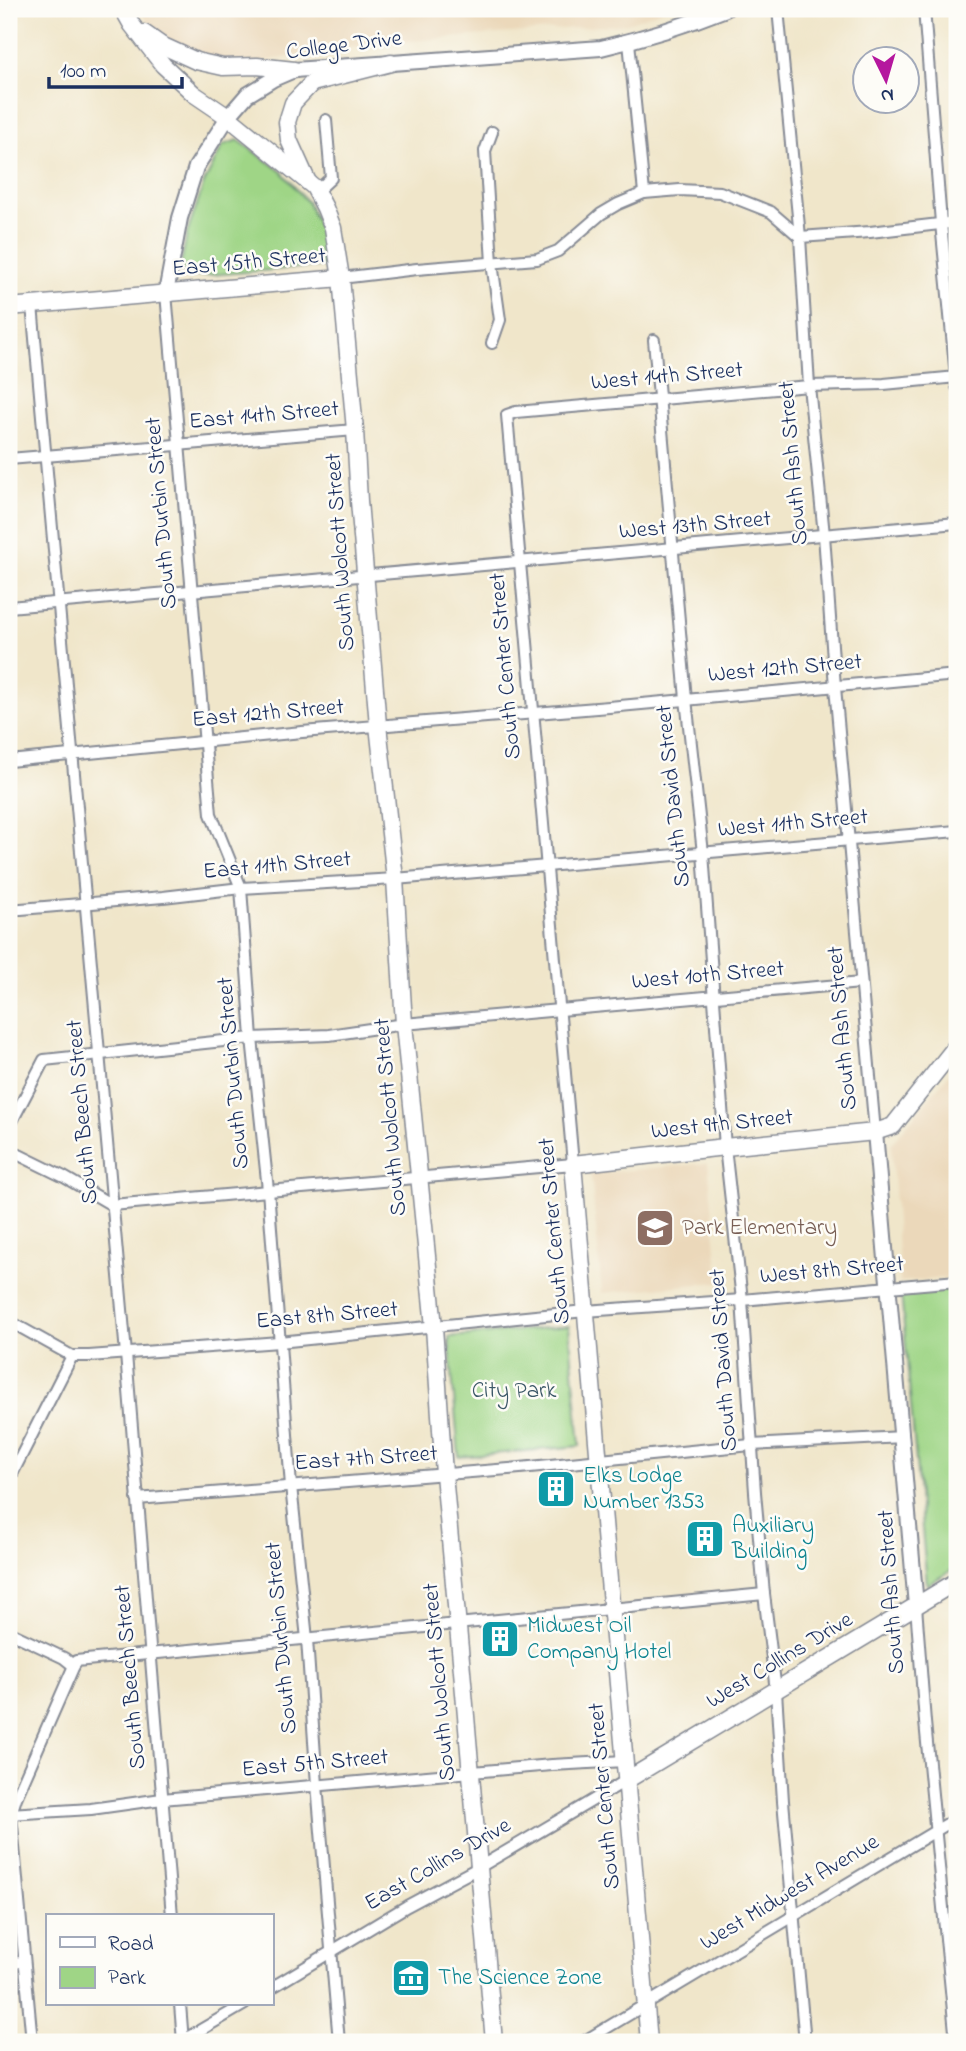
<svg xmlns="http://www.w3.org/2000/svg" width="966" height="2051" viewBox="0 0 966 2051" font-family="'Indie Flower',sans-serif">
  <style>
    .built { fill: #ebd8ba }
    .park { fill: #9fd586; stroke: #5d8272; stroke-width: 2 }
    .lines { fill: none; stroke-linecap: round; stroke-linejoin: round }
    .minor-casing { stroke: #868a94; stroke-width: 14 }
    .tertiary-casing { stroke: #868a94; stroke-width: 18 }
    .secondary-casing { stroke: #868a94; stroke-width: 19 }
    .minor { stroke: #fff; stroke-width: 10 }
    .tertiary { stroke: #fff; stroke-width: 14 }
    .secondary { stroke: #fff; stroke-width: 16 }
    .labels { text-anchor: middle; dominant-baseline: central; stroke-width: 5; stroke-linejoin: round; paint-order: stroke }
    .street-label { font-size: 23px; fill: #1b2f5e; stroke: #fdfcf7 }
    .education-label { font-size: 23px; fill: #785e54; stroke: #fdfcf7; text-anchor: start }
    .park-label { font-size: 23px; fill: #3c5868; stroke: #fdfcf7 }
    .culture-label { font-size: 23px; fill: #0d838f; stroke: #fdfcf7; text-anchor: start }
  </style>
  <rect width="100%" height="100%" fill="#fdfcf7"/>
  <filter id="ink" filterUnits="userSpaceOnUse"><feTurbulence type="fractalNoise" baseFrequency=".0143" numOctaves="2"/><feDisplacementMap in="SourceGraphic" scale="14" xChannelSelector="R" yChannelSelector="G"/><feConvolveMatrix kernelMatrix="1 2 1 2 8 2 1 2 1" color-interpolation-filters="sRGB"/></filter>
  <filter id="wash" filterUnits="userSpaceOnUse"><feTurbulence type="fractalNoise" baseFrequency=".00686" numOctaves="4" result="noise"/><feDisplacementMap in="SourceGraphic" scale="28" xChannelSelector="R" yChannelSelector="G"/><feGaussianBlur stdDeviation="1.57" result="paint"/><feColorMatrix in="noise" values="0 0 0 0 0 0 0 0 0 0 0 0 0 0 0 0 0 1.4 0 .05"/><feComposite in="paint" operator="in"/></filter>
  <g filter="url(#wash)">
    <rect width="100%" height="100%" fill="#f0e6ca"/>
    <!-- built -->
    <g class="built">
      <path d="M140,9H666L625,24L371,44L251,63L207,59L176,47L149,24Z"/>
      <path d="M957,1064V1277L900,1282L891,1144Z"/>
      <path d="M708,1163L719,1282L602,1293L591,1174Z"/>
    </g>
    <!-- park -->
    <g class="park">
      <path d="M238,140L282,172L308,203L322,234L323,266L186,277L181,263L187,234L204,183L223,145Z"/>
      <path d="M957,1288V1567L927,1585L901,1293Z"/>
      <path d="M569,1326L580,1446L459,1457L449,1337Z"/>
    </g>
  </g>
  <g filter="url(#ink)">
    <g class="lines">
      <!-- minor casing -->
      <g class="minor-casing">
        <g id="minor">
          <path d="M778,9L800,237L809,386L824,535L835,687L875,1132"/>
          <path d="M924,9L941,223L957,387"/>
          <path d="M629,42L644,193"/>
          <path d="M317,191L331,178L326,120"/>
          <path d="M341,278L417,269L537,259L558,251L601,214L618,204L644,193L680,190L720,192L771,212L800,237L870,232L957,222"/>
          <path d="M166,293L211,814L241,888L252,1038L268,1190L291,1486L307,1639L317,1785L339,2042"/>
          <path d="M32,305L126,1354L172,1916"/>
          <path d="M654,340L686,699L703,853L725,1147L742,1300L755,1492L764,1594L776,1691L783,1801L805,2042"/>
          <path d="M492,343L500,320L492,263L485,151L492,132"/>
          <path d="M9,459L355,430"/>
          <path d="M9,607L957,523"/>
          <path d="M9,761L302,732L609,707L957,675"/>
          <path d="M9,910L163,897L241,888L395,879L957,831"/>
          <path d="M9,1127L44,1060L252,1038L329,1035L404,1024L861,983"/>
          <path d="M9,1150L64,1177L112,1205"/>
          <path d="M112,1205L573,1164L507,415L516,412L809,386L884,384L957,377"/>
          <path d="M9,1321L72,1356H89L279,1342L585,1311L742,1300L957,1281"/>
          <path d="M9,1480L72,1356"/>
          <path d="M137,1499L520,1468L751,1445L903,1437"/>
          <path d="M916,1606L925,1722L956,2042"/>
          <path d="M9,1632L64,1658L74,1666"/>
          <path d="M9,1814L91,1809L162,1799L552,1765L625,1761"/>
          <path d="M9,1963L23,1962"/>
          <path d="M271,1988L407,1906L478,1868L627,1780"/>
          <path d="M180,2004L183,2042"/>
          <path d="M32,2042L11,1814L16,1798L76,1661L764,1594"/>
          <path d="M180,2042L245,2004"/>
          <path d="M583,2042L957,1818"/>
        </g>
      </g>
      <!-- tertiary casing -->
      <g class="tertiary-casing">
        <g id="tertiary">
          <path d="M166,293L180,218L196,167L228,117L247,95L273,79L294,70L601,48C644,38 686,25 726,9"/>
          <path d="M875,1132L916,1606"/>
        </g>
      </g>
      <!-- secondary casing -->
      <g class="secondary-casing">
        <g id="secondary">
          <path d="M123,9L132,25L163,65L194,94L228,117L314,187L325,208L333,228L341,278L355,430L359,501L378,725L395,879L404,1024L434,1327L444,1474L464,1693L494,2042"/>
          <path d="M144,33L161,45L196,61L223,67L257,66L294,70"/>
          <path d="M307,180L289,140L287,122L293,103L312,83L391,63"/>
          <path d="M9,307L341,278"/>
          <path d="M627,1780L957,1581"/>
          <path d="M649,2042L573,1164L725,1147L875,1132L893,1126L957,1045"/>
        </g>
      </g>
      <!-- minor -->
      <use href="#minor" class="minor"/>
      <!-- tertiary -->
      <use href="#tertiary" class="tertiary"/>
      <!-- secondary -->
      <use href="#secondary" class="secondary"/>
    </g>
  </g>
  <!-- icons -->
  <defs>
    <g id="school-square" transform="scale(2.0125)"><rect x="-9" y="-9" width="18" height="18" rx="4" fill="#8d6e63" stroke="#fdfcf7"/><path d="M0-5L7-2L0 1L-7-2ZM-4 1L0 2.5L4 1V4Q0 6-4 4Z" fill="#fff"/></g>
    <g id="building-square" transform="scale(2.0125)"><rect x="-9" y="-9" width="18" height="18" rx="4" fill="#0f9aa8" stroke="#fdfcf7"/><path d="M-4-6H4V6H1V3H-1V6H-4ZM-2.5-4.3h1.7v1.8h-1.7ZM.8-4.3h1.7v1.8H.8ZM-2.5-1h1.7V.8h-1.7ZM.8-1h1.7V.8H.8Z" fill="#fff"/></g>
    <g id="museum-square" transform="scale(2.0125)"><rect x="-9" y="-9" width="18" height="18" rx="4" fill="#0f9aa8" stroke="#fdfcf7"/><path d="M0-6L6-3V-2H-6V-3ZM-5-1h2V3h-2ZM-1-1h2V3h-2ZM3-1h2V3H3ZM-6 4H6V6H-6Z" fill="#fff"/></g>
  </defs>
  <g fill-rule="evenodd">
    <use href="#school-square" x="655" y="1228"/>
    <use href="#building-square" x="556" y="1489"/>
    <use href="#building-square" x="705" y="1539"/>
    <use href="#building-square" x="500" y="1639"/>
    <use href="#museum-square" x="411" y="1978"/>
  </g>
  <g class="labels">
    <!-- street labels -->
    <g class="street-label">
      <text transform="translate(344 46) rotate(-7)">College Drive</text>
      <text transform="translate(249 263) rotate(-5)">East 15th Street</text>
      <text transform="translate(667 377) rotate(-5)">West 14th Street</text>
      <text transform="translate(264 416) rotate(-5)">East 14th Street</text>
      <text transform="translate(794 463) rotate(-95)">South Ash Street</text>
      <text transform="translate(162 513) rotate(-95)">South Durbin Street</text>
      <text transform="translate(695 526) rotate(-5)">West 13th Street</text>
      <text transform="translate(341 552) rotate(-94)">South Wolcott Street</text>
      <text transform="translate(506 666) rotate(-95)">South Center Street</text>
      <text transform="translate(785 669) rotate(-5)">West 12th Street</text>
      <text transform="translate(268 714) rotate(-5)">East 12th Street</text>
      <text transform="translate(674 796) rotate(-96)">South David Street</text>
      <text transform="translate(793 824) rotate(-5)">West 11th Street</text>
      <text transform="translate(277 866) rotate(-5)">East 11th Street</text>
      <text transform="translate(708 976) rotate(-5)">West 10th Street</text>
      <text transform="translate(843 1028) rotate(-95)">South Ash Street</text>
      <text transform="translate(234 1073) rotate(-95)">South Durbin Street</text>
      <text transform="translate(83 1112) rotate(-95)">South Beech Street</text>
      <text transform="translate(391 1117) rotate(-95)">South Wolcott Street</text>
      <text transform="translate(722 1125) rotate(-6)">West 9th Street</text>
      <text transform="translate(555 1231) rotate(-95)">South Center Street</text>
      <text transform="translate(832 1271) rotate(-5)">West 8th Street</text>
      <text transform="translate(327 1316) rotate(-5)">East 8th Street</text>
      <text transform="translate(724 1360) rotate(-94)">South David Street</text>
      <text transform="translate(366 1459) rotate(-4)">East 7th Street</text>
      <text transform="translate(892 1592) rotate(-94)">South Ash Street</text>
      <text transform="translate(282 1638) rotate(-95)">South Durbin Street</text>
      <text transform="translate(780 1661) rotate(-31)">West Collins Drive</text>
      <text transform="translate(131 1677) rotate(-95)">South Beech Street</text>
      <text transform="translate(440 1682) rotate(-95)">South Wolcott Street</text>
      <text transform="translate(315 1764) rotate(-5)">East 5th Street</text>
      <text transform="translate(605 1796) rotate(-95)">South Center Street</text>
      <text transform="translate(438 1865) rotate(-30)">East Collins Drive</text>
      <text transform="translate(790 1893) rotate(-31)">West Midwest Avenue</text>
    </g>
    <!-- education labels -->
    <g class="education-label">
      <text x="682" y="1228">Park Elementary</text>
    </g>
    <!-- park labels -->
    <g class="park-label">
      <text x="514" y="1391">City Park</text>
    </g>
    <!-- culture labels -->
    <g class="culture-label">
      <text x="583" y="1476">Elks Lodge<tspan x="583" dy="26">Number 1353</tspan></text>
      <text x="732" y="1526">Auxiliary<tspan x="732" dy="26">Building</tspan></text>
      <text x="527" y="1626">Midwest Oil<tspan x="527" dy="26">Company Hotel</tspan></text>
      <text x="438" y="1978">The Science Zone</text>
    </g>
  </g>
  <!-- margin -->
  <rect width="966" height="2051" fill="none" stroke="#fdfcf7" stroke-width="35"/>
  <!-- legend -->
  <rect x="46" y="1914" width="228" height="91" fill="#fdfcf7" stroke="#a3aaba" stroke-width="2"/>
  <rect x="60" y="1937" width="35" height="10" fill="#ffffff" stroke="#a3aaba" stroke-width="2"/>
  <text x="108" y="1950" font-size="21" fill="#1b2f5e">Road</text>
  <rect x="60" y="1967" width="35" height="21" fill="#9fd586" stroke="#a3aaba" stroke-width="2"/>
  <text x="108" y="1984" font-size="21" fill="#1b2f5e">Park</text>
  <!-- north arrow -->
  <g transform="translate(886 80) rotate(175)"><circle r="33" fill="#fdfcf7" stroke="#a3aaba" stroke-width="2"/>
  <path d="M0-5L12 26L0 18L-12 26Z" fill="#b5179e"/>
  <text y="-10" font-size="19" font-weight="bold" text-anchor="middle" fill="#1b2f5e">N</text>
  </g>
  <!-- scale -->
  <path d="M49 77v10h133v-10" fill="none" stroke="#1b2f5e" stroke-width="3.5"/>
  <text x="60" y="77" font-size="21" fill="#1b2f5e" stroke="#fdfcf7" stroke-width="5" paint-order="stroke">100 m</text>
</svg>
